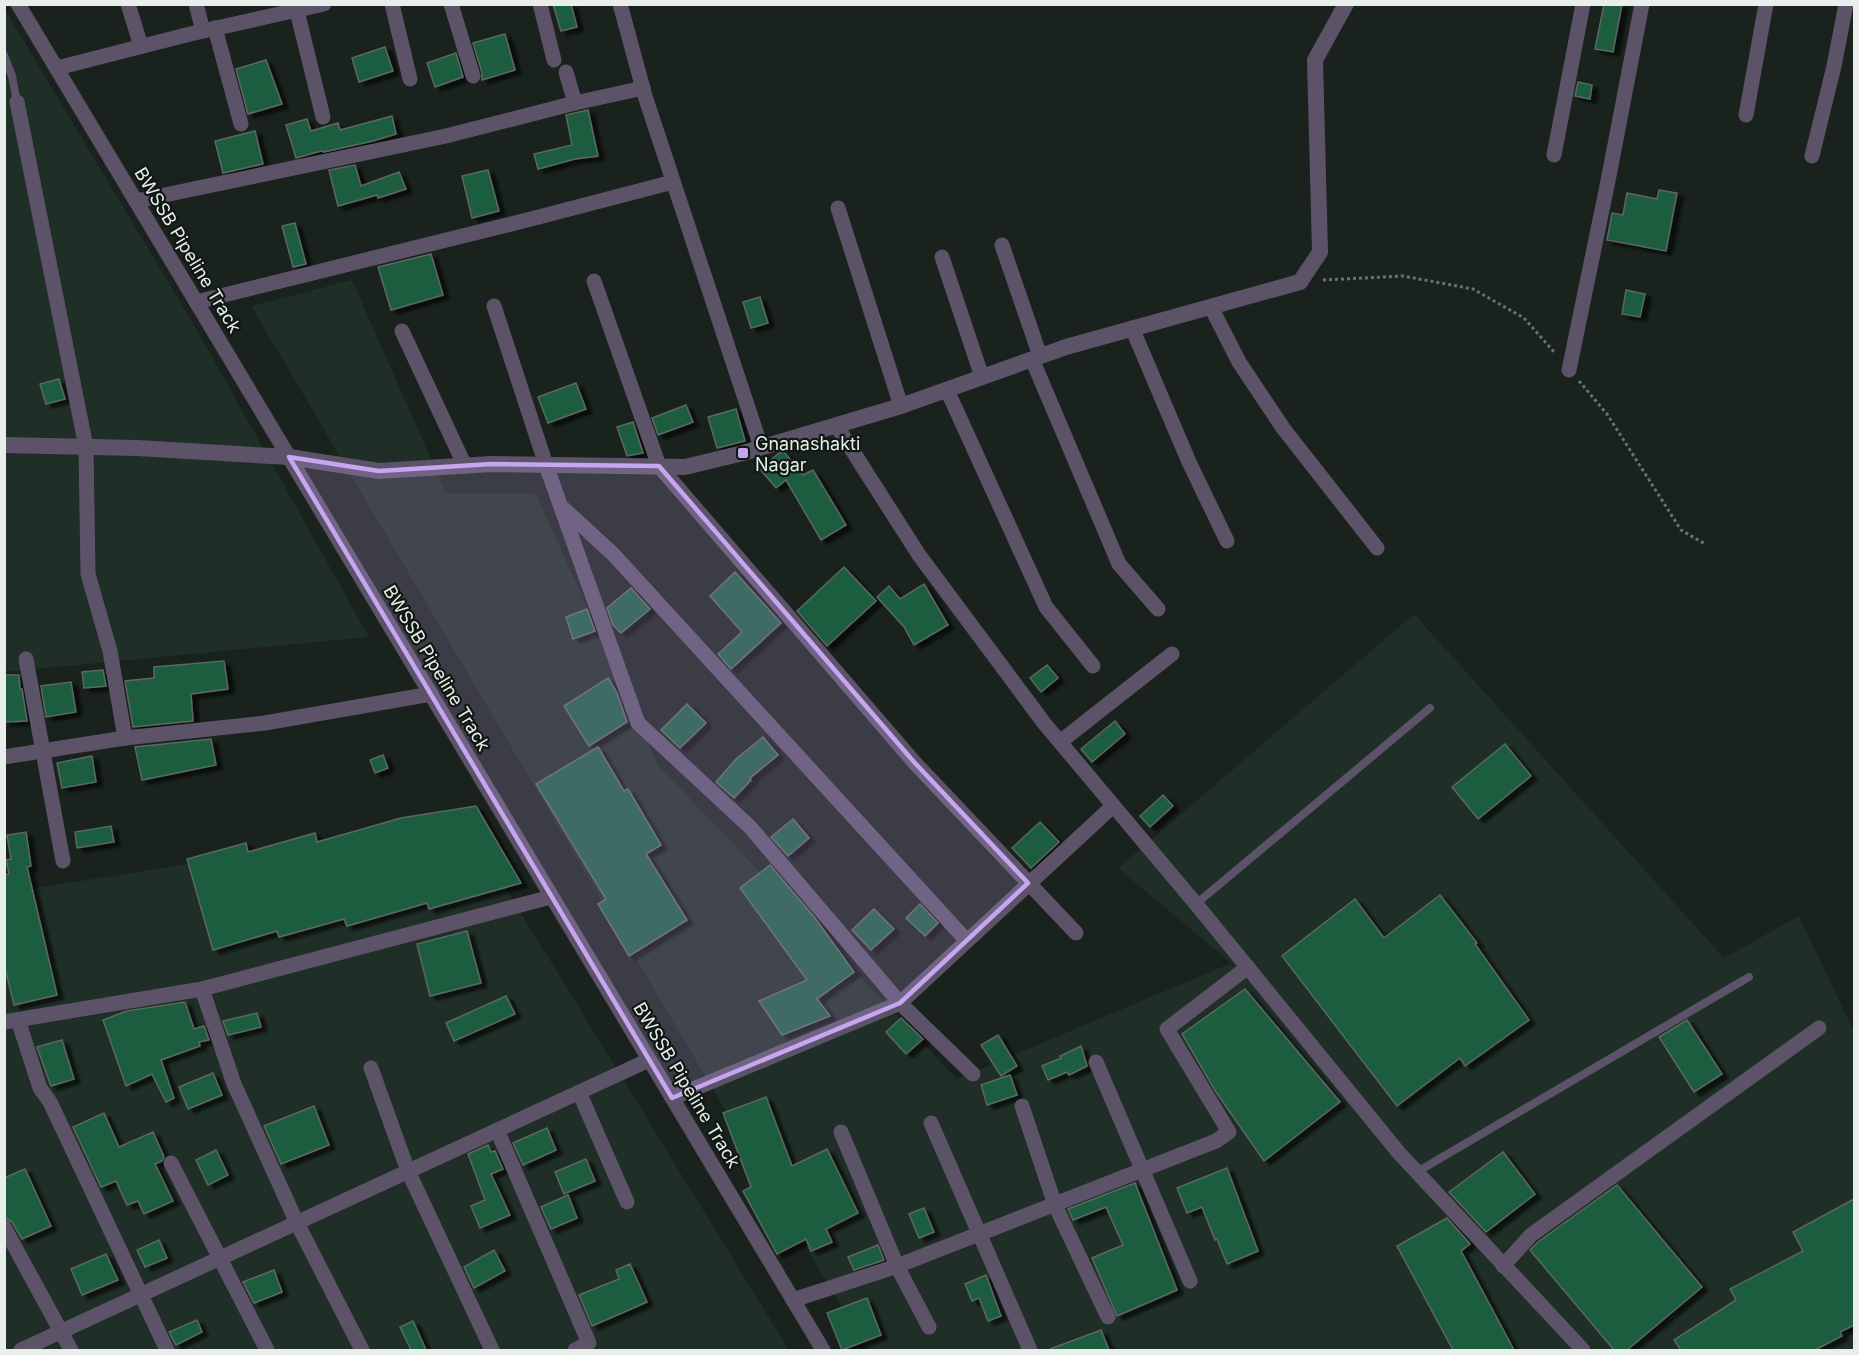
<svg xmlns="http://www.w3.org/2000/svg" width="1859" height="1355" viewBox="0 0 1859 1355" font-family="Inter,sans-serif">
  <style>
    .built { fill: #1f2e26 }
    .building { fill: #1d5d40; stroke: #5c6761; stroke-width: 1.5; filter: url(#shadow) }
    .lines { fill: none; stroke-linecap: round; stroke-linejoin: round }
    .path { stroke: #6a726d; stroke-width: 3; stroke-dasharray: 3 3; stroke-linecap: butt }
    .service { stroke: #5c5369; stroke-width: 8 }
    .minor { stroke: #5c5369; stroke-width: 15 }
    .tertiary { stroke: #5c5369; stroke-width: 16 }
    .marked { fill: #c6a6f0; fill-opacity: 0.2; stroke: #c6a6f0; stroke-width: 4.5; stroke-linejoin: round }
    .poi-dot { fill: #c6a6f0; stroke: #101813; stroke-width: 2 }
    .labels { text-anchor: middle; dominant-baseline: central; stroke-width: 4.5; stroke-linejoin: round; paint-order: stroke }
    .street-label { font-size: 18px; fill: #e8eeea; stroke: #101813 }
    .poi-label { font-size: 18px; fill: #e8eeea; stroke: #101813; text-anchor: start }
  </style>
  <defs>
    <filter id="shadow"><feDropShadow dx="6" dy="4" stdDeviation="1.5" flood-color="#0009"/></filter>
  </defs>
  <rect width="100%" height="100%" fill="#19221d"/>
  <!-- built -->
  <g class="built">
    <path d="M4,8L196,328L369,637L5,672Z"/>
    <path d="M352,280L446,493L536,494L658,765L957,1079L1231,963L1118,868L1414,614L1724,958L1799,916L1854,1032V1350H867L251,306Z"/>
    <path d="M464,820L789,1350H5V893Z"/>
  </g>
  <!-- building -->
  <g class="building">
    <path d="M553,4H571L577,27L561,31Z"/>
    <path d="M1604,4H1622L1613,52L1595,49Z"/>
    <path d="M505,34L515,70L482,80V73L473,43Z"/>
    <path d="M385,47L393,71L359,82L352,58Z"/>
    <path d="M456,53L463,77L435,87L427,63Z"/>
    <path d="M266,60L282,104L248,114L236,69Z"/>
    <path d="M1578,82L1592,85L1590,99L1575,96Z"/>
    <path d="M588,110L598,156L575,159L538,169L534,154L572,145L566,115Z"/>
    <path d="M392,116L396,134L373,141L324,152L321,151L296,158L286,125L307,119L311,131L338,123L340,130Z"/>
    <path d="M255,131L263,164L223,173L215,141Z"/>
    <path d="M355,165L361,186L399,172L406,189L378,198L377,195L338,206L329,170Z"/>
    <path d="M488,170L499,211L472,218L462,176Z"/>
    <path d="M1659,190L1677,193L1666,251L1607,240L1612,213L1623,215L1627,193L1657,199Z"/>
    <path d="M295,223L306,264L293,267L282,226Z"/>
    <path d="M431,254L443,295L391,310L378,267Z"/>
    <path d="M1626,290L1645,294L1640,317L1622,314Z"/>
    <path d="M760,297L768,323L751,328L743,302Z"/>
    <path d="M59,379L65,399L46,404L40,384Z"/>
    <path d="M576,383L586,409L548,423L538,397Z"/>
    <path d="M686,405L693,422L658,435L652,418Z"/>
    <path d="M736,409L745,441L717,448L708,417Z"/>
    <path d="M633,422L643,453L627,456L617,427Z"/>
    <path d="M784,452L803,475L813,470L846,525L821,540L786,480L776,488L760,469L779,453Z"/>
    <path d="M844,567L876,601L827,646L797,611Z"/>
    <path d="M735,572L781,623L731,669L718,654L742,632L710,596Z"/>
    <path d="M924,584L948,625L914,645L904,627L877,597L889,586L900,599Z"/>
    <path d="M631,588L650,609L621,633L613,625L607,608Z"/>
    <path d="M587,609L595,631L573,639L566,617Z"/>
    <path d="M224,661L228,689L191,694L193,721L133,727L125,681L154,678V667Z"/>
    <path d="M1047,665L1058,678L1041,692L1030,678Z"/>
    <path d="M103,670L106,686L84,688L82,672Z"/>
    <path d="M4,675H19L20,689H22L27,721L4,722Z"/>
    <path d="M608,678L617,693L627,722L589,746L564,706Z"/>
    <path d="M71,682L76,712L46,717L41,686Z"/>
    <path d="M687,704L706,723L680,748L661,730Z"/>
    <path d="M1115,721L1125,734L1092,762L1081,749Z"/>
    <path d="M763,737L778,755L750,778L751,780L734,798L716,782L736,759Z"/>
    <path d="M211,739L216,765L142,780L135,747Z"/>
    <path d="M1505,744L1531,776L1478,819L1452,787Z"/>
    <path d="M598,747L624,791L628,789L661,845L646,854L687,920L629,956L598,904L606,899L536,784Z"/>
    <path d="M383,755L388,768L375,773L370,760Z"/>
    <path d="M92,756L96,782L62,788L57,763Z"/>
    <path d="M1163,795L1173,806L1150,827L1140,816Z"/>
    <path d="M476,806L521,883L429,909L427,903L347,926L344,919L279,937L277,931L213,950L187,859L246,843L248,852L315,833L317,842L401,818Z"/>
    <path d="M793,819L809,838L788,856L771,837Z"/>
    <path d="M1040,822L1059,842L1031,868L1012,848Z"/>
    <path d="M111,826L114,842L77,848L75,832Z"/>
    <path d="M26,832L31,866L27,867L57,995L14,1005L4,964V875L9,874L6,860L11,859L7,835Z"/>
    <path d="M770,865L815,918L854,972L817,999L830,1016L782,1035L759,1001L807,980L740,888Z"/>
    <path d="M1440,895L1477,943L1475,944L1529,1020L1465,1066L1460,1058L1397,1106L1282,956L1355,899L1384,938Z"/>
    <path d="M920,904L938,923L925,936L906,918Z"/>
    <path d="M874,909L894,929L871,950L852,930Z"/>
    <path d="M467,931L481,983L430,996L417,944Z"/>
    <path d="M1245,989L1340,1102L1264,1161L1216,1092L1182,1034Z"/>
    <path d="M506,996L515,1014L454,1041L446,1023Z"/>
    <path d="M185,1002L194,1029L204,1026L209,1040L199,1042L200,1046L161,1060L174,1098L166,1102L152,1074L126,1086L103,1020L127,1011Z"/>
    <path d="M257,1013L261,1027L228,1035L223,1021Z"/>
    <path d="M901,1018L923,1039L906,1054L886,1032Z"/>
    <path d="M1687,1020L1722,1074L1694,1092L1659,1037Z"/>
    <path d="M998,1035L1017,1066L1001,1076L981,1045Z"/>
    <path d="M62,1040L74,1079L51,1086L37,1047Z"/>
    <path d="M1081,1046L1087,1066L1069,1075L1067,1072L1048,1080L1042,1066L1061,1058L1060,1056Z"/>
    <path d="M213,1073L222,1095L188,1109L179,1087Z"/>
    <path d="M1010,1075L1017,1095L987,1105L981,1085Z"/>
    <path d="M766,1097L792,1166L827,1149L858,1213L826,1229L832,1242L811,1251L806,1239L777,1254L743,1191L751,1187L723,1113Z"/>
    <path d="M314,1106L329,1145L281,1164L264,1126Z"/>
    <path d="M104,1113L119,1147L153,1132L164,1157L162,1161L155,1164L173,1201L144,1214L138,1201L127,1205L116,1181L101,1187L73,1127Z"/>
    <path d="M547,1128L556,1150L523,1165L513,1143Z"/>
    <path d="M488,1145L491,1152L495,1151L503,1169L491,1174L510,1215L480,1228L471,1206L485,1200L468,1154Z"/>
    <path d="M216,1150L228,1175L208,1185L196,1160Z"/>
    <path d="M1503,1152L1535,1194L1486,1232L1449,1192Z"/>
    <path d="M586,1159L595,1181L564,1194L555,1172Z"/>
    <path d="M1227,1168L1258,1251L1227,1264L1217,1239L1215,1240L1202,1207L1187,1213L1177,1188Z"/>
    <path d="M25,1169L51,1226L22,1239L12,1222L4,1217V1178Z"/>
    <path d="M1135,1183L1177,1290L1117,1316L1092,1258L1123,1245L1106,1207L1073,1220L1068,1209Z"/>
    <path d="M1617,1185L1702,1287L1627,1350H1614L1530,1250L1538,1242Z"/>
    <path d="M568,1195L577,1218L551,1229L541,1207Z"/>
    <path d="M1854,1199V1325L1840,1332L1842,1336L1815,1350H1681L1674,1340L1736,1300L1730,1289L1803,1251L1793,1232Z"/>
    <path d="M924,1208L934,1232L919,1238L909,1214Z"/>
    <path d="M1447,1218L1470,1244L1461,1251L1514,1350H1453L1397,1246Z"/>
    <path d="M159,1240L167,1258L145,1267L137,1250Z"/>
    <path d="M878,1245L884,1260L854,1270L848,1257Z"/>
    <path d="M494,1250L505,1271L474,1288L464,1267Z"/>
    <path d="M106,1254L118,1280L82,1295L71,1269Z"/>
    <path d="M630,1264L647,1302L592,1326L579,1295L619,1279L616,1270Z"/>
    <path d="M274,1270L282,1292L254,1303L243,1282Z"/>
    <path d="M986,1275L1001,1316L988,1321L979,1298L972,1301L965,1284Z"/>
    <path d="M867,1298L881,1335L842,1350L827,1313Z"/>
    <path d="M197,1320L202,1332L176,1345L169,1332Z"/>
    <path d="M413,1321L426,1350H411L400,1327Z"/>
    <path d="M1101,1330L1109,1350H1050V1349Z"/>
  </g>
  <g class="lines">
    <!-- path -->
    <g class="path">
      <path d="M1323,280L1403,276L1473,289L1524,318L1555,353"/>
      <path d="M1579,381L1607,414L1681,530L1705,544"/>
    </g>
    <!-- service -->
    <g class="service">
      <path d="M4,55L12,76L17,102"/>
      <path d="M1196,904L1430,708"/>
      <path d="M1417,1172L1749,977"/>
    </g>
    <!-- minor -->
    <g class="minor">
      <path d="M18,4L823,1350"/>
      <path d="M128,4L141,46"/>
      <path d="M196,4L203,31"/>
      <path d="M392,4L410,79"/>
      <path d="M451,4L473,76"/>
      <path d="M540,4L554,60"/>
      <path d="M620,4L645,96L761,447"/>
      <path d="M297,11L323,117"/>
      <path d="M215,28L241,124"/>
      <path d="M57,68L190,34L324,4"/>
      <path d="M566,72L575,103"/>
      <path d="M17,102L86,447L88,574L110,651L125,738"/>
      <path d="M1746,115L1766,4"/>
      <path d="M1554,155L1583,4"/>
      <path d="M1812,156L1834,66L1846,4"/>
      <path d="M136,201L446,136L575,103L643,88"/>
      <path d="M838,208L901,406"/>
      <path d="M1002,245L1040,356"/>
      <path d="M942,257L982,377"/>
      <path d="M594,281L659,466L914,762L1076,933"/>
      <path d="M196,302L531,219L673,182"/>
      <path d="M494,306L546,465L638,723L750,827L900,1003L973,1074"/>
      <path d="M1211,307L1239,362L1283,428L1377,548"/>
      <path d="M1132,328L1189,462L1227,541"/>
      <path d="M402,331L465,466"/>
      <path d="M1032,359L1119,564L1158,609"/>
      <path d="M1569,370L1608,181L1642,4"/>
      <path d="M947,390L1046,607L1093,666"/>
      <path d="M836,425L919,555L1044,723L1196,904L1399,1153L1583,1350"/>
      <path d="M564,509L613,554L967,941"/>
      <path d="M26,659L63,861"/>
      <path d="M1060,742L1172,654"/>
      <path d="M4,757L125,738L265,723L431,694"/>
      <path d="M202,989L234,1084L297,1223L362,1350"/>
      <path d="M18,1020L40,1088L50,1102L167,1350"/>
      <path d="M4,1022L202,989L551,897"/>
      <path d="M1096,1062L1190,1281"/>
      <path d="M371,1068L408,1171L492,1350"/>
      <path d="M579,1092L627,1202"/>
      <path d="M672,1098L900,1003L1113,806"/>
      <path d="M1022,1106L1055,1205L1108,1317"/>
      <path d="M931,1123L1030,1350"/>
      <path d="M497,1130L589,1343L575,1350"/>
      <path d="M841,1132L897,1266L929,1327"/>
      <path d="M171,1163L267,1350"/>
      <path d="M4,1227L71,1350"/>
      <path d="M1503,1266L1531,1235L1819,1028"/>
      <path d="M793,1300L897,1266L1216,1141L1229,1132L1167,1029L1248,967"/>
      <path d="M21,1350L649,1060"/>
    </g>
    <!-- tertiary -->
    <path class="tertiary" d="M4,445L137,448L289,457L379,471L491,464L685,467L743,453L901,406L1066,347L1300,282L1320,252L1315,60L1346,4"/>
  </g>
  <!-- marked area -->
  <path class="marked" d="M289,457L379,471L491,464L659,466L914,762L1028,883L900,1003L672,1098Z"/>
  <!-- markers -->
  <rect class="poi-dot" x="737" y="447" width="12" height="12" rx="3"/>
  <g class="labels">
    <!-- street labels -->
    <g class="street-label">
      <text transform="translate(188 250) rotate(59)">BWSSB Pipeline Track</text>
      <text transform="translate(437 668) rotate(59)">BWSSB Pipeline Track</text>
      <text transform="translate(687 1085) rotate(59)">BWSSB Pipeline Track</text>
    </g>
    <!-- poi labels -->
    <g class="poi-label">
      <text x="755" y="443">Gnanashakti<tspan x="755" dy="21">Nagar</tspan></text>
    </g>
  </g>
  <!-- border -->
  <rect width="1859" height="1355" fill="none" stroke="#e8eeea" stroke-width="12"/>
</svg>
